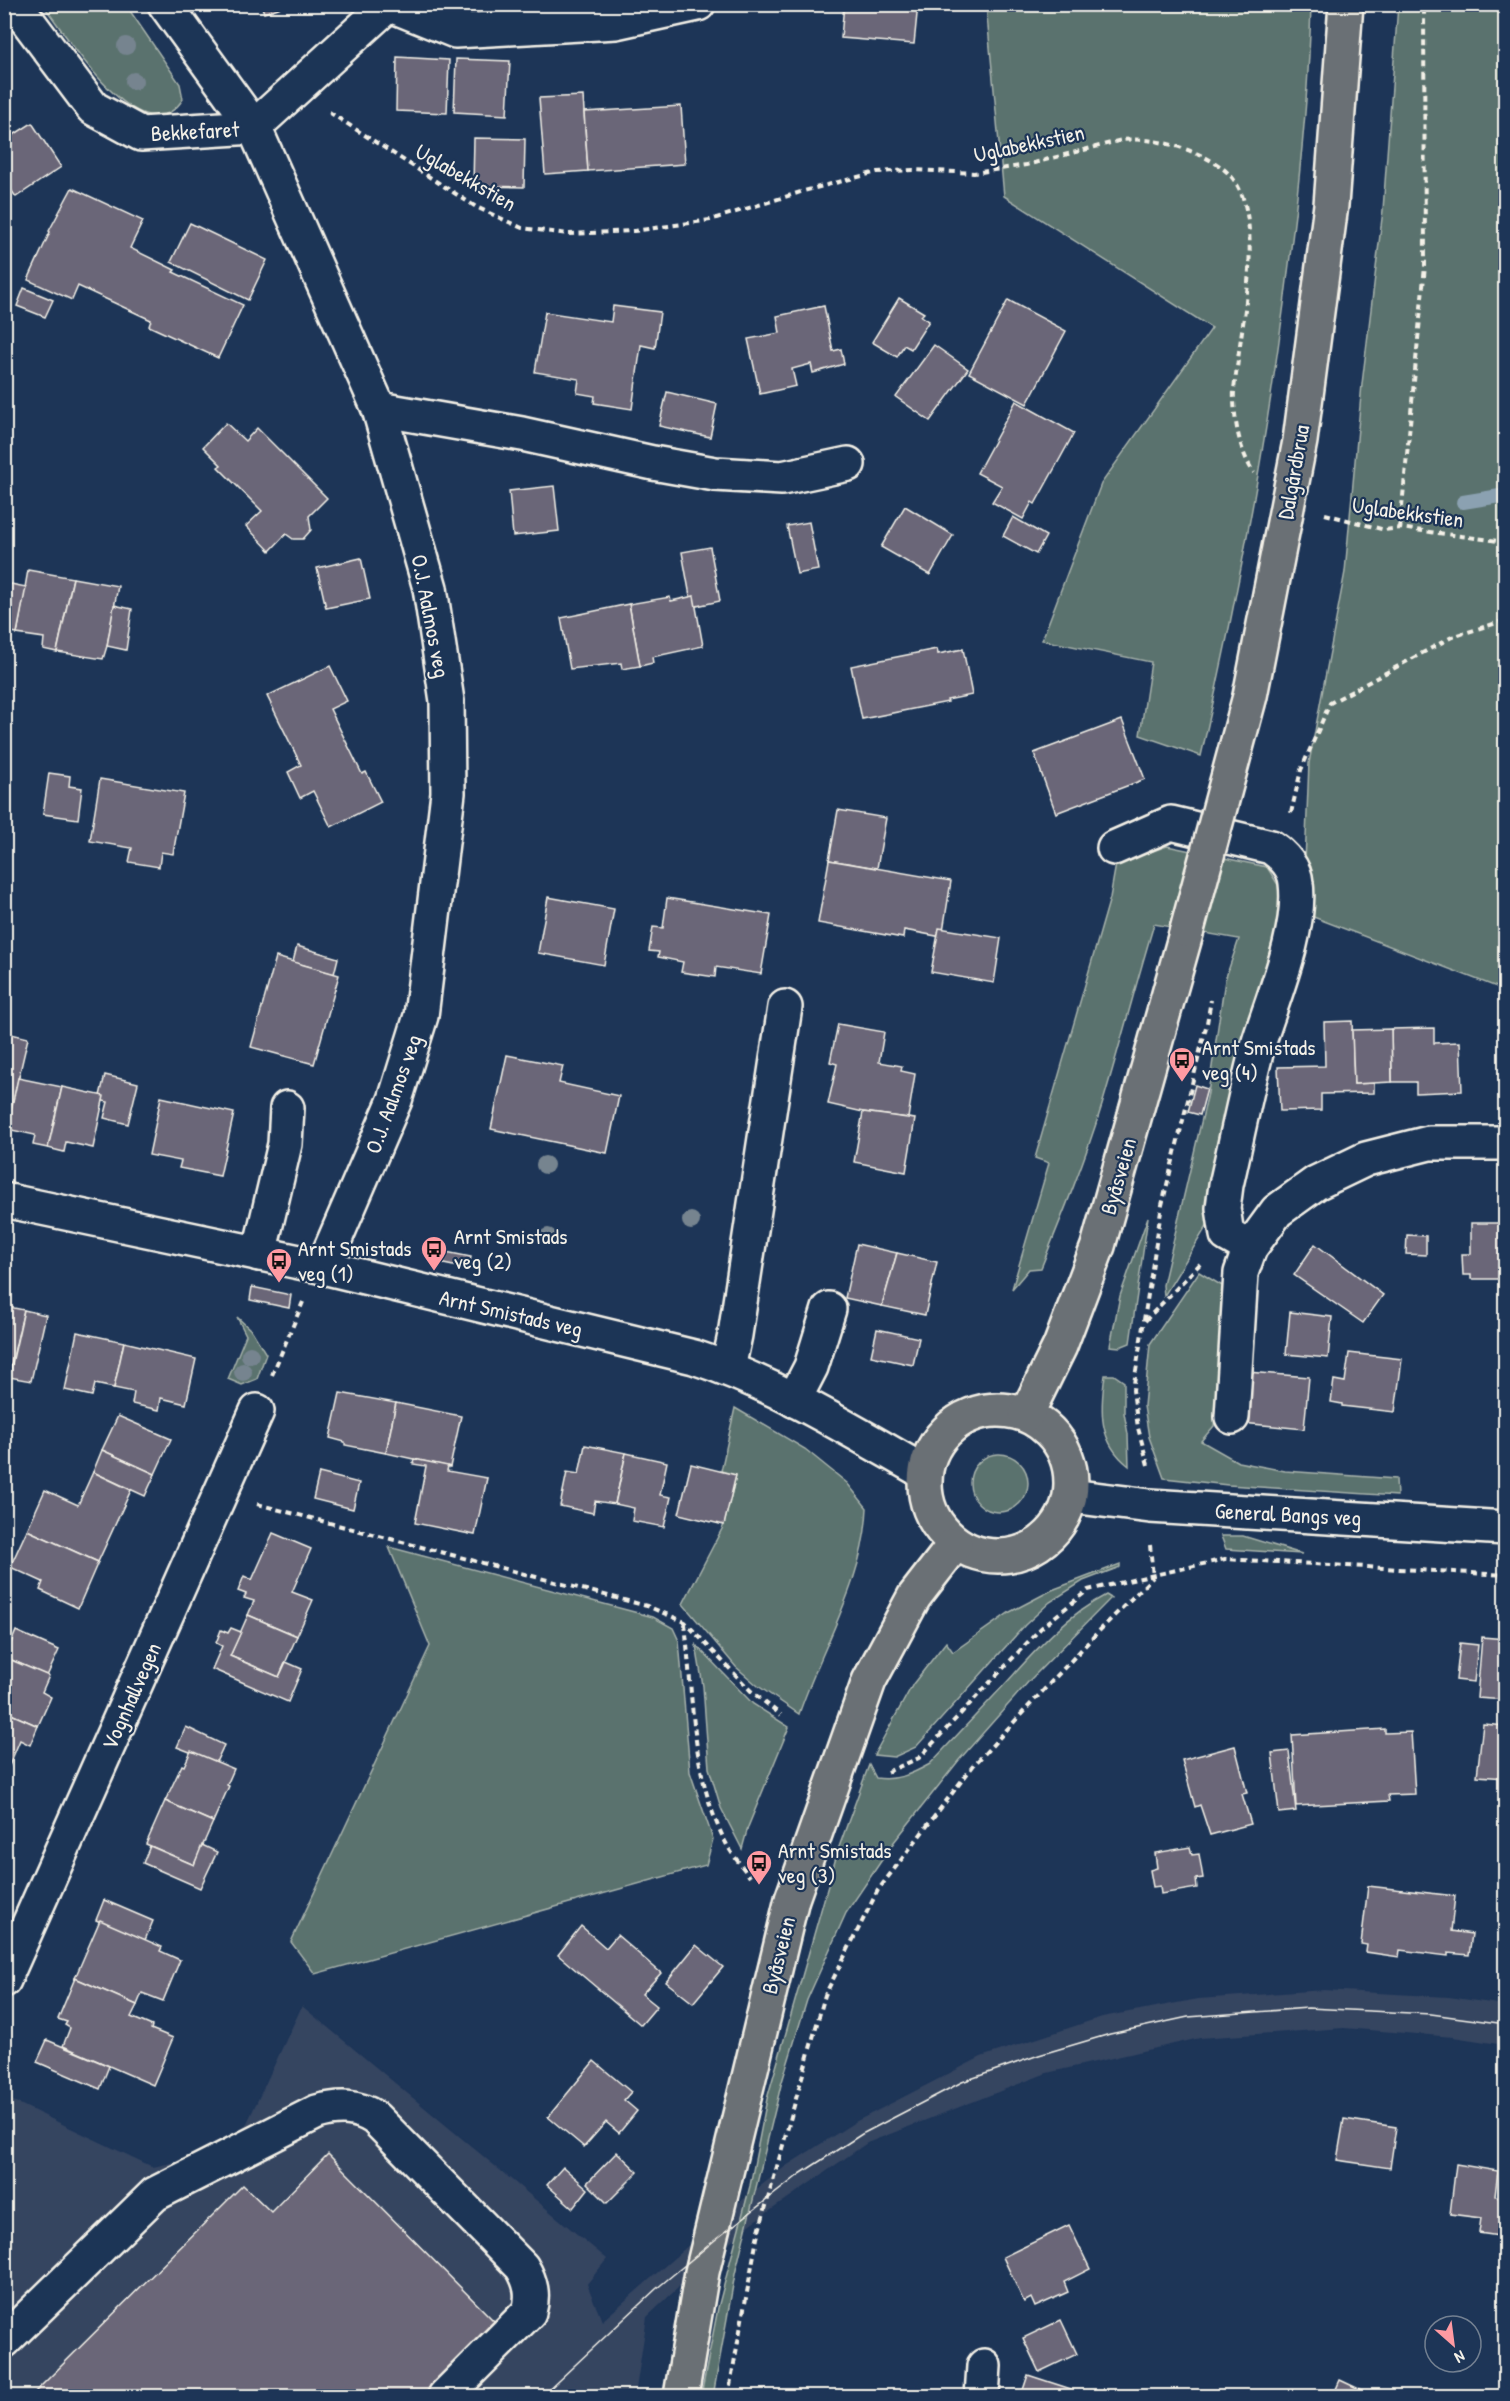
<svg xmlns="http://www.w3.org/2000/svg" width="1510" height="2401" viewBox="0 0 1510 2401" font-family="'Patrick Hand',sans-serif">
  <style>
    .built { fill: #344461 }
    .green { fill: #5a726e; stroke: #a7b2ab; stroke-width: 1.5 }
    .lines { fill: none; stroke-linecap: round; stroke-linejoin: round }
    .stream { stroke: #8ba1b1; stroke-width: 14 }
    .building { fill: #6b6678; stroke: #f4f1e8; stroke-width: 1.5 }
    .minor-casing { stroke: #f4f1e8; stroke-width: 38 }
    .major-casing { stroke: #f4f1e8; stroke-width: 38 }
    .path { stroke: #f4f1e8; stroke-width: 4; stroke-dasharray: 6 4.5; stroke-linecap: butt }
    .minor { stroke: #1d3557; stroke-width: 33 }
    .major { stroke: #6b6f75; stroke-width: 33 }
    .tram { stroke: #f4f1e8; stroke-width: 1.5 }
    .major-bridge-casing { stroke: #f4f1e8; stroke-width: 38; stroke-linecap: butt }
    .major-bridge { stroke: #6b6f75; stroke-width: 33 }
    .tree { fill: #76848f }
    .labels { text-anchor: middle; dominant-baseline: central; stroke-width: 4.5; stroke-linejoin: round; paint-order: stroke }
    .street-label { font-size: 22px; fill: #f4f1e8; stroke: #1d3557 }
    .poi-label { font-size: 22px; fill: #f4f1e8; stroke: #1d3557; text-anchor: start }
  </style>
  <rect width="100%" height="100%" fill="#1d3557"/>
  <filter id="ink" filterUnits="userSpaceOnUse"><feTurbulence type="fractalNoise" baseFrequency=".0167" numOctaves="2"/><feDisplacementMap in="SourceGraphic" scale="12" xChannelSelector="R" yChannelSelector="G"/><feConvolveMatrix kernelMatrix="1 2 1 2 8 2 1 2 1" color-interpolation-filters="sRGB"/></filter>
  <g filter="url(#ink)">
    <!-- built -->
    <path class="built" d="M1324,1990L1449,1997L1505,2005V2045L1453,2037L1344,2028L1200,2038L1047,2073L867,2143L751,2224L697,2270L647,2317L635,2396H5V2097L153,2167L216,2153L246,2125L302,2006L607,2259L587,2284L602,2321L722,2216L786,2166L855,2122L981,2057L1102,2017L1198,1999Z"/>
    <!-- green -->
    <g class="green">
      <path d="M43,5H126L180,84L183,99C142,162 65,32 43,5Z"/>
      <path d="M986,5H1311C1309,86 1301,167 1291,248C1271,419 1240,588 1201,756L1140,735L1151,662L1042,640L1101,484L1212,328L1004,196Z"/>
      <path d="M1398,5H1505V1010L1502,989L1303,913L1309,763L1345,572L1362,384L1383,210Z"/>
      <path d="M1167,846L1267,867L1280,888L1282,911L1214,1187L1208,1224L1164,1296L1163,1285L1208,1093L1225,980L1239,939L1154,924C1136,984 1120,1045 1102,1105C1085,1160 1063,1214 1041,1268L1029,1269L1012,1289L1049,1163L1035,1158L1110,898L1116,864Z"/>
      <path d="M1148,1217L1130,1343L1120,1347L1110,1346L1120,1296Z"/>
      <path d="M1199,1272L1224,1287L1221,1357L1214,1426L1201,1441L1238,1462L1285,1471L1396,1479L1397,1496L1228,1485L1164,1478L1149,1437L1144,1406L1150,1344Z"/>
      <path d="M237,1317L252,1331L266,1354L257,1379L242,1385L228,1379L246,1335Z"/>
      <path d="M1105,1375H1114L1124,1382V1413L1128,1434L1129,1466C1098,1442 1100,1410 1105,1375Z"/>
      <path d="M735,1408L805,1449L847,1483L867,1508C864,1582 822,1646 799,1714L758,1686L736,1667L683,1604L724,1525L736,1475L721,1471Z"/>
      <circle cx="999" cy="1483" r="29"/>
      <path d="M1221,1536H1243L1302,1554L1226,1549Z"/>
      <path d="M389,1547L653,1617L673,1628L679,1641L690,1772L713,1839L706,1865L315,1974L291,1942L430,1646Z"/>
      <path d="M1120,1564V1567L1083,1581L1050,1602L1025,1625L916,1747L894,1757L874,1755L913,1684L946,1642L953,1652L1010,1612L1052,1590Z"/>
      <path d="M1106,1595L1111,1598L1029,1681L959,1760L894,1842L846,1913L807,2000L781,2085L735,2274L713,2396H701L718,2308L750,2186L767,2099L839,1847L869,1765L876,1778C897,1781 912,1774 930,1764C955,1737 981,1710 1006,1683C1036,1650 1065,1616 1106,1595Z"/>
      <path d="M696,1645L753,1704L789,1727L748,1827L742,1849L721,1808L709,1768L703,1686Z"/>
    </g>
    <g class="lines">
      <!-- stream -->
      <path class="stream" d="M1463,502L1506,495"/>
    </g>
    <!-- building -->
    <g class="building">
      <path d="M261,4H290L264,13Z"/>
      <path d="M844,4H918L914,44L841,38Z"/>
      <path d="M397,57L449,60L447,113L396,111Z"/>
      <path d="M456,59L510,61L507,115L454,112Z"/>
      <path d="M583,96L588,171L545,174L539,98Z"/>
      <path d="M681,106L685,164L588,171L584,112Z"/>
      <path d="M32,123L61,167L16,197L4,180V141Z"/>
      <path d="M474,138L525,139L524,187L473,186Z"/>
      <path d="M72,188L143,221L130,248L175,270L173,272L243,305L218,358L149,326L151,320L78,286L72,300L28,280L50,232L49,231Z"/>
      <path d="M190,223L267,260L248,300L171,262Z"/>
      <path d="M24,288L53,300L45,317L17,306Z"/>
      <path d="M899,298L924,313L921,316L929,321L911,349L904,345L897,357L872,342Z"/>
      <path d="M1008,300L1066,331L1027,404L969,373Z"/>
      <path d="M613,306L660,312L655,348L641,345L632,409L594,403L595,396L577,393L579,379L535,372L545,312L611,322Z"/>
      <path d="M824,306L833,351L841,349L844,364L813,373L811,364L792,369L796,386L760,394L748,339L780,333L777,316Z"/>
      <path d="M934,345L968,369L930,421L896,397Z"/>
      <path d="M667,392L717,404L710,437L659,426Z"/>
      <path d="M1016,401L1074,433L1035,504L1032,502L1023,519L992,502L1002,486L977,473Z"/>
      <path d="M226,423L245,441L257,428L327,498L309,516L311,530L303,539H293L286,534L270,551L246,526L262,511L218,467L221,465L203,447Z"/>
      <path d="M554,486L559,531L513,536L509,491Z"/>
      <path d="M905,506L953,535L930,575L881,547Z"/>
      <path d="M1013,517L1046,536L1036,554L1003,536Z"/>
      <path d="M809,522L818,570L797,574L787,526Z"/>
      <path d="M710,547L720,601L692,607L682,552Z"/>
      <path d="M361,558L370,599L326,608L317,568Z"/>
      <path d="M28,570L73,578L57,652L43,649L44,638L17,634Z"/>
      <path d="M73,578L118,586L107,646L103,659L57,652Z"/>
      <path d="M6,583L26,587L17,633L4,631Z"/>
      <path d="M694,596L703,646L652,657L653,663L640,666L629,604L670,597L671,601Z"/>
      <path d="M629,604L640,666L622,669L621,663L570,669L561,618Z"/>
      <path d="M114,605L132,609L126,650L107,646Z"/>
      <path d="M937,649L938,654L963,649L972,695L947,700L948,702L862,719L851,666Z"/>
      <path d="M330,666L347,701L330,709L362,774L366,772L381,802L331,827L313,791L300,798L288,772L301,765L267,696Z"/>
      <path d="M1122,720L1145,779L1056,813L1034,753Z"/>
      <path d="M49,773L70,776L69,786L82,788L78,819L43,814Z"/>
      <path d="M100,779L184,793L173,854L161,852L159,867L129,862L132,848L90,841Z"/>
      <path d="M838,810L886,818L877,868L829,860Z"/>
      <path d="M829,860L951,881L942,937L904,930L903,938L818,923Z"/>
      <path d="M548,897L614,909L604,965L538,953Z"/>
      <path d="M667,898L771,915L761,974L716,967L715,977L681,972L683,962L658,957L659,952L649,951L653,927L663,928Z"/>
      <path d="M939,928L1001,938L994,983L931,972Z"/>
      <path d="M297,946L338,958L334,974L293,962Z"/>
      <path d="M276,957L339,975L314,1064L251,1047Z"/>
      <path d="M1352,1021L1354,1084L1374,1083V1093L1321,1094V1110L1280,1111L1278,1067L1325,1066L1324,1022Z"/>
      <path d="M838,1024L884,1032L879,1062L902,1066L901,1071L915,1074L908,1118L863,1112L828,1104L837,1064L830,1062Z"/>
      <path d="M1434,1028V1043L1460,1042L1462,1091L1416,1093V1082H1392L1391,1029Z"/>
      <path d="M1391,1029L1392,1082L1354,1084L1352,1030Z"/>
      <path d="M7,1033L28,1038L12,1106L4,1105V1045Z"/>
      <path d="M507,1055L563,1066L559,1083L619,1096L607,1153L491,1129Z"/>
      <path d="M105,1075L138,1083L128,1124L104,1118L108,1102L99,1100Z"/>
      <path d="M18,1078L62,1087L48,1148L33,1145L35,1135L7,1129Z"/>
      <path d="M1195,1085L1207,1089L1200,1115L1188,1112Z"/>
      <path d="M62,1087L104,1096L93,1148L66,1142L64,1152L48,1148Z"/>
      <path d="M161,1097L234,1113L220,1176L179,1168L181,1161L149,1155Z"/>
      <path d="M863,1112L915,1119L906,1172L854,1162Z"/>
      <path d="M1471,1223H1506V1279H1471V1275H1463L1462,1254H1471Z"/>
      <path d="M1407,1235L1426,1236V1255L1406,1254Z"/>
      <path d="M857,1244L897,1253L882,1306L845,1298Z"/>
      <path d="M1315,1244L1383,1295L1363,1323L1294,1275Z"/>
      <path d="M431,1249L471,1257L468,1269L429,1261Z"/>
      <path d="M897,1253L937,1262L925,1315L882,1306Z"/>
      <path d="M252,1287L291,1295L289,1308L250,1300Z"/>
      <path d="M4,1306L24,1310L10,1370L4,1369Z"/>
      <path d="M24,1310L46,1315L31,1381L9,1377Z"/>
      <path d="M1290,1312L1332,1317L1328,1358L1286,1354Z"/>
      <path d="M877,1329L919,1338L913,1365L871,1356Z"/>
      <path d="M77,1332L124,1342L114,1388L95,1384L92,1396L65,1390Z"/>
      <path d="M124,1342L196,1359L186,1404L161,1398L159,1410L132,1404L134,1392L114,1388Z"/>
      <path d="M1349,1353L1402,1359L1395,1412L1342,1406V1404L1331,1402L1334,1380L1345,1382Z"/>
      <path d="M1247,1372L1309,1377L1304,1429L1242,1423Z"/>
      <path d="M340,1393L396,1403L386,1453L345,1445V1442L330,1438Z"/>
      <path d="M396,1403L461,1416L450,1467L386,1453Z"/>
      <path d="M118,1416L171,1439L155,1474L102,1450Z"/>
      <path d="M585,1445L626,1453L615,1504L595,1501L593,1513L560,1506L567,1472L579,1474Z"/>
      <path d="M102,1450L155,1474L145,1496L93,1472Z"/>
      <path d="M626,1453L667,1462L660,1495L671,1497L664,1527L632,1521L634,1508L615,1504Z"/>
      <path d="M414,1459L448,1466L447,1471L487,1478L475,1535L415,1523L426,1466L413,1464Z"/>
      <path d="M691,1464L736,1475L724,1525L679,1514Z"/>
      <path d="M93,1472L131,1490L98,1562L27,1530L45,1490L78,1505Z"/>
      <path d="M319,1473L359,1483L353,1509L313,1499Z"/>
      <path d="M27,1530L98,1562L78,1608L40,1590L43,1582L10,1567Z"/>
      <path d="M273,1533L311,1549L292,1592L313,1600L297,1636L248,1615L254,1601L244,1598L246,1594L238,1591L244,1576L252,1580Z"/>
      <path d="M248,1615L297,1636L279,1677L230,1656Z"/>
      <path d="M231,1628L241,1632L230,1656L279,1677L286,1662L302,1669L288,1702L212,1669L222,1646L216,1643L221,1630L228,1633Z"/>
      <path d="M16,1631L59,1650L47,1676L5,1657Z"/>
      <path d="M1482,1637L1506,1639V1700L1477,1698Z"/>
      <path d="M1460,1643L1478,1645L1474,1682L1456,1680Z"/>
      <path d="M4,1657L49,1676L42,1692L51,1697L38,1726L4,1711Z"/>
      <path d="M4,1711L38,1726L30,1745L20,1740L6,1773Z"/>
      <path d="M1483,1724L1506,1726V1778L1477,1776Z"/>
      <path d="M186,1727L224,1745L216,1762L177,1747Z"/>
      <path d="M1385,1729V1733L1411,1732L1415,1794L1388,1795L1389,1801L1296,1806L1292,1735Z"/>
      <path d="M1235,1746L1247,1793L1242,1794L1251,1824L1210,1835L1200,1805L1195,1807L1182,1760Z"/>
      <path d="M191,1751L234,1769L227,1785L229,1786L213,1822L165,1801L182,1765L184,1766Z"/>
      <path d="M1289,1751L1296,1811L1279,1813L1272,1753Z"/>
      <path d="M165,1801L213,1822L194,1865L146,1844Z"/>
      <path d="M202,1845L217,1852L200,1888L143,1863L150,1846L194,1865Z"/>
      <path d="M1190,1847L1192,1855L1199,1854L1203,1878L1196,1879L1197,1888L1161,1894L1160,1886L1153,1887L1150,1870L1157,1868L1155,1853Z"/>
      <path d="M1368,1886L1455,1896L1451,1931L1472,1934L1469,1955L1448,1953V1956L1400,1950L1399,1957L1366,1952L1367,1945L1361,1944Z"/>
      <path d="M104,1900L153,1921L145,1940L96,1920Z"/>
      <path d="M100,1920L162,1947L160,1951L180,1960L163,2001L142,1993L137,2005L75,1978Z"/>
      <path d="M581,1926L606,1948L617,1935L661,1973L642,1994L657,2006L641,2025L558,1955Z"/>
      <path d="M696,1945L723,1967L693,2003L666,1982Z"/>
      <path d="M75,1978L137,2005L131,2017L152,2026L151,2029L173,2038L153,2085L63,2046L70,2028L65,2025L67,2022L58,2019Z"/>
      <path d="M47,2040L109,2066L100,2089L37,2062Z"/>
      <path d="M594,2061L631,2092L624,2100L637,2111L619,2133L606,2122L584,2147L548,2117Z"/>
      <path d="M1344,2119L1396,2127L1390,2168L1337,2160Z"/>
      <path d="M617,2152L638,2172L607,2203L587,2183Z"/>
      <path d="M328,2154L496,2323L424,2396H31L243,2185L271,2212Z"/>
      <path d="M1456,2164L1498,2171L1495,2196L1506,2198V2237L1479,2233L1481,2218L1450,2214Z"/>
      <path d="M563,2167L588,2189L573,2208L547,2185Z"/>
      <path d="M1069,2225L1090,2269L1064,2282L1068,2292L1035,2307L1031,2298L1024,2302L1003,2257Z"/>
      <path d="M1061,2320L1077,2354L1039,2372L1023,2338Z"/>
      <path d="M1028,2375L1071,2389L1069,2396H1021Z"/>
      <path d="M1340,2380L1374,2396H1333Z"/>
    </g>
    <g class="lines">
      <!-- minor casing -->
      <g class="minor-casing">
        <g id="minor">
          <path d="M15,4L93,108L141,134L254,127"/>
          <path d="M165,4L254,127L379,409L430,588L447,701L448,793L421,1016L395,1100L323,1267"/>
          <path d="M388,4L455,31L616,22L698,4"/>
          <path d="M254,127L389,4"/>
          <path d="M379,409L522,434L653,463L715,474L782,478L848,464"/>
          <path d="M1114,848L1171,823L1271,847C1283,855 1295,868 1296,883C1302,930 1273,997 1259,1042C1246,1089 1237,1138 1226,1185L1223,1208L1227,1235L1250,1248"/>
          <path d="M4,1200L323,1267L694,1357C776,1384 850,1430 924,1472"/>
          <path d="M259,1254L285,1144L287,1108"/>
          <path d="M728,1368L735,1335L785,1007"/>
          <path d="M794,1400L811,1367L829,1309"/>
          <path d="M1232,1417L1241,1273L1250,1248L1277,1211L1316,1183L1366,1159L1429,1143H1506"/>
          <path d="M1071,1496L1150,1506L1506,1528"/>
          <path d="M4,1980L257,1411"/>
          <path d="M4,2341L155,2194L317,2112C339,2106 357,2106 375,2118L522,2267C531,2282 534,2295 529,2312L445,2396"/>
          <path d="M982,2396L984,2366"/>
        </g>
      </g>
      <!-- major casing -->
      <g class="major-casing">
        <g id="major">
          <circle cx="998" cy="1483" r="73"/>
          <path d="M1026,1415L1060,1346L1098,1246L1187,930"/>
          <path d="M681,2396L702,2272L792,1899L869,1681L914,1597L955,1544"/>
        </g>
      </g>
      <!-- path -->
      <g class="path">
        <path d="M329,112L476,207L522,228L568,234L634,231L710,220L804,191L877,172L913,170L974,173L994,170L1026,165L1122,140C1148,138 1170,143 1193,152C1208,158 1225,167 1234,180C1263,221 1244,312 1238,359C1237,372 1233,387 1234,400C1235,425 1240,452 1254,473"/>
        <path d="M1325,514L1385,530L1400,528L1506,542"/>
        <path d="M1400,528L1425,266L1424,4"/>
        <path d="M1291,813L1301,770L1330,703L1452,637L1506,620"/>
        <path d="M1145,1321L1200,1264"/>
        <path d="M272,1375L303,1302"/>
        <path d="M1148,1465L1138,1428L1133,1390L1162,1205L1207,1023L1211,1000"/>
        <path d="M257,1504L647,1606L685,1622L752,1692L781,1715"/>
        <path d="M1150,1545L1153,1577"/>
        <path d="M685,1624C693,1697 691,1776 726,1843C732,1855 742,1866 750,1877"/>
        <path d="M887,1772L919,1758L1041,1628L1088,1590L1225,1559L1506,1575"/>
        <path d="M728,2396L757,2238L825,1995L878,1890L973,1766L1094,1636L1153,1577"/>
      </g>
      <!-- minor -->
      <use href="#minor" class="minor"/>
      <!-- major -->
      <use href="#major" class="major"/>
      <!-- tram -->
      <path class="tram" d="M542,2396L656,2289L715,2240L800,2174L862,2134L962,2082L1039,2055L1110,2034L1188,2017L1308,2008L1431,2014L1506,2024"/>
      <!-- major-bridge casing -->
      <g class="major-bridge-casing">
        <path id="major-bridge" d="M1187,930L1250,696L1300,441L1331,205L1346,4"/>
      </g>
      <!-- major-bridge -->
      <use href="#major-bridge" class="major-bridge"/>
    </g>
    <!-- trees -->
    <g class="tree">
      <circle cx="126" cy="46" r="9"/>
      <circle cx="134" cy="81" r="9"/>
      <circle cx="545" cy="1165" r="9"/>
      <circle cx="691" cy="1221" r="9"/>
      <circle cx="548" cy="1237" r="9"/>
      <circle cx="250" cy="1355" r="9"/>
      <circle cx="243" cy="1372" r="9"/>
    </g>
  </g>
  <!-- icons -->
  <defs>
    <g id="bus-pin" transform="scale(1.35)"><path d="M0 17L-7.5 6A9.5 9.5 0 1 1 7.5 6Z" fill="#ff9aa2" stroke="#1d3557"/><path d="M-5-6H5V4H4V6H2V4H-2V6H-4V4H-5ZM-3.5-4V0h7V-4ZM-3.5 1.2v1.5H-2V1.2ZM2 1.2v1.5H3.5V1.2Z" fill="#111"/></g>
  </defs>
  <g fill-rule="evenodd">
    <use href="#bus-pin" x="1182" y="1060"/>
    <use href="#bus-pin" x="434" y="1249"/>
    <use href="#bus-pin" x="279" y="1261"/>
    <use href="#bus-pin" x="759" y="1863"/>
  </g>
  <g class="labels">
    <!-- street labels -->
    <g class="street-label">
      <text transform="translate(195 131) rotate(-3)">Bekkefaret</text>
      <text transform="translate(1029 143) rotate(-12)">Uglabekkstien</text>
      <text transform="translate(466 177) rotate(30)">Uglabekkstien</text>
      <text transform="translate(1293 472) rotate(-80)">Dalgårdbrua</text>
      <text transform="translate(1408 512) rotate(8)">Uglabekkstien</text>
      <text transform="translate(431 616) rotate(79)">O.J. Aalmos veg</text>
      <text transform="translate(393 1094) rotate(-70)">O.J. Aalmos veg</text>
      <text transform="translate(1118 1176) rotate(-74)">Byåsveien</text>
      <text transform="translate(511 1313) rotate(13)">Arnt Smistads veg</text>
      <text transform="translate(1288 1514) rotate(3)">General Bangs veg</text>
      <text transform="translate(131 1696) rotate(-66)">Vognhallvegen</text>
      <text transform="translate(778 1955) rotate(-76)">Byåsveien</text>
    </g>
    <!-- poi labels -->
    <g class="poi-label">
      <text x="1202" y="1047">Arnt Smistads<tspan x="1202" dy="25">veg (4)</tspan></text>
      <text x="454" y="1236">Arnt Smistads<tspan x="454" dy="25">veg (2)</tspan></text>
      <text x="298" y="1248">Arnt Smistads<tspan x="298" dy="25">veg (1)</tspan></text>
      <text x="778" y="1850">Arnt Smistads<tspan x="778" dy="25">veg (3)</tspan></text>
    </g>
  </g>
  <!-- margin -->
  <rect width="1510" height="2401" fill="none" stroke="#1d3557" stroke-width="24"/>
  <rect x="12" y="12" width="1486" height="2377" fill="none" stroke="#f4f1e8" stroke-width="2" filter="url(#ink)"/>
  <!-- north arrow -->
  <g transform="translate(1453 2344) rotate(152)"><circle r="28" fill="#1d3557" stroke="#738091" stroke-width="1.5"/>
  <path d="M0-4.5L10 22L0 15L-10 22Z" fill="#ff9aa2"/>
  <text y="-9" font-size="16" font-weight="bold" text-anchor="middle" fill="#f4f1e8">N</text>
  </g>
</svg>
